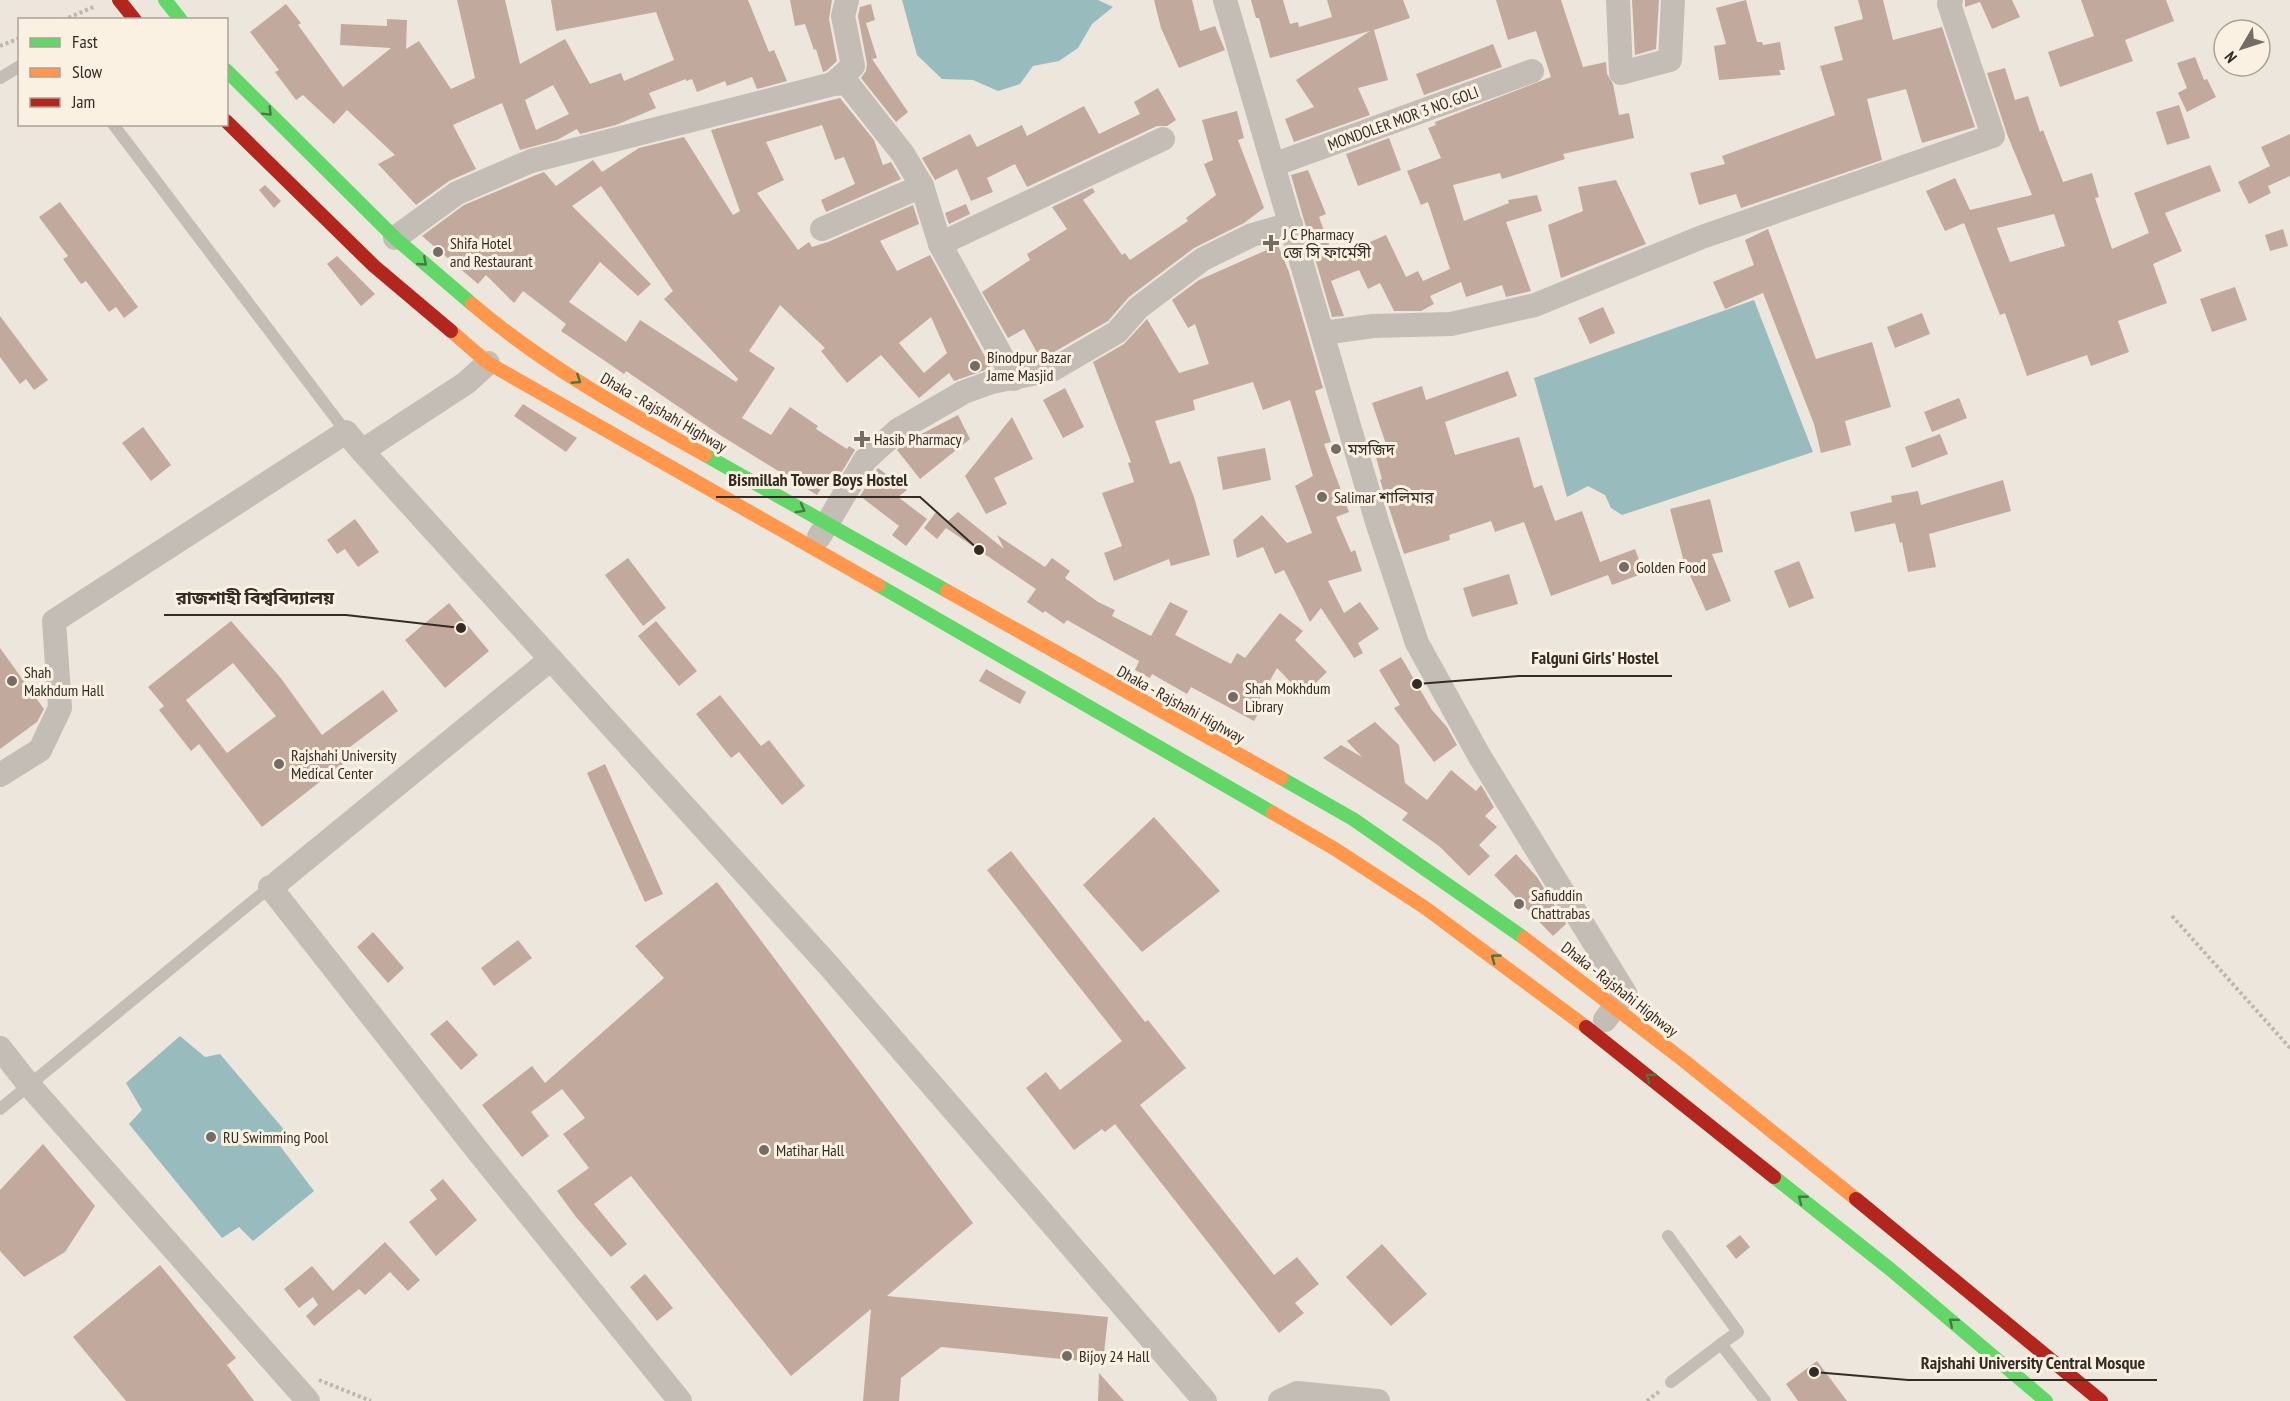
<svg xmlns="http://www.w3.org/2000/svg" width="2290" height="1401" viewBox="0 0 2290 1401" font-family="'PT Sans Narrow','Noto Sans Bengali',sans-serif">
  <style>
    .water { fill: #98bcbd }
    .building { fill: #c1aa9d; fill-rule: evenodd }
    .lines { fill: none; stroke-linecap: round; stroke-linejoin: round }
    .path { stroke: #bdb6ae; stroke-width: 4; stroke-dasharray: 3 3; stroke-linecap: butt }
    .lane { stroke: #c4bdb6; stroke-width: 12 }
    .street { stroke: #c4bdb6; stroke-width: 24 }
    .fast { stroke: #63d668; stroke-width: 14 }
    .slow { stroke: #ff974d; stroke-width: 14 }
    .jam { stroke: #b3261e; stroke-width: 14 }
    .oneway { stroke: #497843 }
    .poi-dot { fill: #746c65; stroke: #faf1e2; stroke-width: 2 }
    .labels { text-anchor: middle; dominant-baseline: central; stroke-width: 6; stroke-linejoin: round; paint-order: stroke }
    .street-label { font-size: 16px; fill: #342b25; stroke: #faf1e2 }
    .poi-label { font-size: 16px; fill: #342b25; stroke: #faf1e2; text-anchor: start }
    .leader { fill: none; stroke: #342b25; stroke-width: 2 }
    .callout-dot { fill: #342b25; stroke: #faf1e2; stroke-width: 2 }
    .callout-label { font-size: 18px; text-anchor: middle; font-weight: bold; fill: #342b25; stroke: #faf1e2; stroke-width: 6; stroke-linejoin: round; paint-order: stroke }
  </style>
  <rect width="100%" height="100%" fill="#ece6dc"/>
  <!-- water -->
  <g class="water">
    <path d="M902,0H1098L1113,7L1092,24L1078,48L1059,61L1033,66L1020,84L998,91L973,80L942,79L917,55Z"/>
    <path d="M1754,300L1813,452L1622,515L1611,508L1605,495L1588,486L1567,497L1534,378Z"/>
    <path d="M180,1036L205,1057L220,1054L286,1132L277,1142L314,1191L253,1241L239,1227L222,1238L129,1124L142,1110L126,1083Z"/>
  </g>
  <!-- building -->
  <g class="building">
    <path d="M457,0H505L520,64L565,39L590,84L621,73L624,81L674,60L656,12L556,31L551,0H748L769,52L774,50L787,81L757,89L752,77L727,86L725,81L697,92L692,79L686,81V79L649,93L656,108L616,125L580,134L577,129L557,140L520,150L502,103L453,125L476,169L449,181L416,205L378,164L395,155L347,110L334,124L303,95L296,100L275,72L279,70L250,32L286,4L301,23L298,25L343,87L391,48L340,45L341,24L387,26V19L407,20L406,49L419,41L451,89L475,78ZM553,85L569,114L536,130L525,100Z"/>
    <path d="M790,0H832L829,19L837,61L826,71L823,72L816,49L814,50L805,24L795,26Z"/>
    <path d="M1154,0H1192L1200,31L1215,26L1225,50L1179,68L1161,28Z"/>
    <path d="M1251,0H1283L1290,24L1298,22L1299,27L1332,17L1327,0H1403L1410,18L1374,30L1388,80L1358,88L1370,115L1294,142L1285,119L1314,107L1296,80L1370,31L1270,58L1259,18H1256Z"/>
    <path d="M1496,0H1561L1583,67L1606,62L1607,74L1613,84L1619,115L1629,113L1634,138L1563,154L1565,159L1502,179L1500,173L1453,185L1464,221L1509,203L1508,200L1537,195L1542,211L1506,222L1531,291L1506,297L1502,285L1466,297L1461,282L1430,296L1434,304L1421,311H1394L1380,283L1368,289L1359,270L1331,281L1344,316L1332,317L1291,175L1308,170L1326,214L1319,217L1334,258L1386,235L1406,277L1418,271L1423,281L1450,269L1428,202L1421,205L1407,171L1441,158L1428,128L1436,125L1435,122L1551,77L1536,31L1508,40Z"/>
    <path d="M1632,0H1659L1656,49L1635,55Z"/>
    <path d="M1746,0L1757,42H1762L1763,45L1780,42L1785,70H1779L1781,75L1719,80L1714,46L1726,44L1716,8Z"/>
    <path d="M1858,0H1883L1893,40L1942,27L1975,127L1922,143L1906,89L1867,99L1882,160L1741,208L1736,194L1699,205L1690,173L1725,164L1722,156L1835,115L1820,66L1843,60L1834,27L1863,19Z"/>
    <path d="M1965,0H2012L2020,17L1992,29L1980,2L1965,7Z"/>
    <path d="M2081,0H2166L2174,21L2125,40L2133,61L2060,87L2048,52L2094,36Z"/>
    <path d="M871,4L875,20L866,23L877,58L872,59L908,112L896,122L861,78L866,71L867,64L858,16L860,7Z"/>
    <path d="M1493,44L1502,67L1424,95L1416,74Z"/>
    <path d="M2195,57L2204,80L2207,79L2216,97L2187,112L2178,93L2187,88L2177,63Z"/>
    <path d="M2005,68L2015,100L2028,96L2040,132L2043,130L2063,182L2092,173L2099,197L2095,198L2112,249L2149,233L2134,193L2210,165L2221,191L2165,213L2182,251L2153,264L2167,303L2118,321L2129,352L2091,366L2087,355L2027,376L2005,313L2000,315L1964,223L1945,231L1926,191L1955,178L1970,210L2032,195L2007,134L1987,73ZM2054,214L2065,246L2010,262L1997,228Z"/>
    <path d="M1158,88L1176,120L1167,126H1157L1027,187L1015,164L987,178L993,192L971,201L957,169L935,180L922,158L970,134L977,147L1022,125L1027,136L1084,106L1099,134L1140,114L1134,102Z"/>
    <path d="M840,98L874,140L883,165L891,162L901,179L826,212L821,200L855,184L844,157L835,160L822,125L766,142L784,180L757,193L798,250L809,242L812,247L828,242L913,205L919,224L880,241L897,271L930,255L991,368L954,381L949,373L919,398L881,355L847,383L821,351L825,348L780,305L749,351L775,368L742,418L771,435L790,407L818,426L816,429L847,449L849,446L855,450L838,478L831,473L817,495L720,435L626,371L624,374L561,331L566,324L523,291L514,303L486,275L478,284L422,236L464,205L536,175L544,172L556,186L593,160L602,172L639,148L684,137L733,215L740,211L711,130ZM601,186L673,291L664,299L738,379L736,382L640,320L626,342L569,302L600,262L638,296L651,284L572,206ZM931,317L947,353L924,373L899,343Z"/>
    <path d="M2179,105L2190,138L2167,145L2156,112Z"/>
    <path d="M1237,111L1244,138L1238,140L1264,208L1244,223L1194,248L1129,297L1108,321L1047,356L1040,358L1024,329L1008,338L982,292L1030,260L1027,254L1067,229L1052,207L1092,188L1095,192L1083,200L1122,255L1125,253L1130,260L1188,221L1186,218L1216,195L1204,164L1213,160L1202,120Z"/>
    <path d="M2290,134V176L2268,186L2271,193L2249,204L2238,182L2270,166L2261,147Z"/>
    <path d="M1389,138L1401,170L1358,186L1346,154Z"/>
    <path d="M1616,180L1646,244L1561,278L1548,225L1583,211L1578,187Z"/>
    <path d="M265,185L281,201L274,208L259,190Z"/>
    <path d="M60,202L138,307L124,318L116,307L109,312L86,281L81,284L63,259L68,256L39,217Z"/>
    <path d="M966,204L970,214L949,224L945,213Z"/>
    <path d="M1768,229L1816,359L1872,342L1891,407L1845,421L1851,445L1821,453L1814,424L1763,293L1725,309L1713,282L1754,265L1745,240Z"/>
    <path d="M2283,229L2288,246L2270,251L2265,235Z"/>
    <path d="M1278,245L1289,272L1323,388L1315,391L1331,442L1324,444L1349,512L1336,517L1351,552L1355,550L1362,571L1328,581L1344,613L1360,602L1379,629L1358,643L1363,653L1354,658L1321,608L1310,622L1284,570L1275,574L1263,547L1237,558L1233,540L1262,515L1287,543L1312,533L1295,486L1313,476L1290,400L1263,410L1253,382L1193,400L1195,410L1155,421L1170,464L1180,461L1194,497L1210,555L1171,566L1169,559L1114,581L1104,553L1122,546L1102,493L1134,482L1128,463L1131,462L1093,362L1124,344L1147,319L1179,373L1209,364L1195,324L1188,328L1172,300L1199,280Z"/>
    <path d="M337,256L375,294L361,306L327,264Z"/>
    <path d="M2235,287L2247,320L2212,332L2200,299Z"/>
    <path d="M1603,307L1615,333L1590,344L1578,318Z"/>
    <path d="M1922,313L1930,334L1895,348L1887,327Z"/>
    <path d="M0,316L48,380L34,390L26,379L20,384L0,357Z"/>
    <path d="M1508,371L1517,396L1445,422L1455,455L1519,437L1534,488L1542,485L1555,521L1582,511L1600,562L1635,549L1644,573L1612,585L1608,575L1551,596L1524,522L1495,532L1491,521L1449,535L1450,540L1404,554L1380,480L1382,479L1374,450L1387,447L1372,403L1422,386L1426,400Z"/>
    <path d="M1065,388L1084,427L1063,438L1043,400Z"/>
    <path d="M1959,398L1967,418L1932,432L1924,412Z"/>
    <path d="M523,404L577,438L566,452L514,416Z"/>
    <path d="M958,415L970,439L920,479L897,450L906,442Z"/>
    <path d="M1012,417L1033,459L994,478L1007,504L986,514L965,476Z"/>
    <path d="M143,427L171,465L151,481L122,443Z"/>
    <path d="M1940,434L1948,454L1912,468L1905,447Z"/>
    <path d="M1265,448L1271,480L1223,490L1217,457Z"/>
    <path d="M878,468L907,490L898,497L927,519L906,546L892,535L899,526L860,496Z"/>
    <path d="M2003,480L2011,511L1929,534L1936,567L1908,572L1902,542L1900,543L1895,523L1855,532L1850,512L1892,502L1891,496L1918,491L1921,505Z"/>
    <path d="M1710,499L1723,552L1712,554L1731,601L1706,611L1684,562L1670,509Z"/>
    <path d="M936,512L948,521L958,512L1004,549L997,535L1045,567L1052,558L1070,571L1065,578L1098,602L1115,610L1112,616L1151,636L1170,602L1188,611L1175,635L1231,664L1237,653L1245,658L1280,613L1303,631L1295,640L1327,672L1303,695L1277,668L1259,700L1264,703L1254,721L1191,687L1187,694L1152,674L1150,678L1135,670L1139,661L1067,620L1064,624L1045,611L1043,613L1027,602L1036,589L946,528L937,539L924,528Z"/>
    <path d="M355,519L379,552L358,567L345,549L337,554L327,540Z"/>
    <path d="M628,558L666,608L643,626L605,575Z"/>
    <path d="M1799,561L1814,598L1789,608L1774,571Z"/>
    <path d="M1509,574L1518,604L1472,617L1463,588Z"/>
    <path d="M449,603L489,651L445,688L405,640Z"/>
    <path d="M231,621L280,677L322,735L383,690L398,711L338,756L344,763L262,827L199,744L191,751L159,710L164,706L148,687ZM233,663L276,716L227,753L186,700Z"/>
    <path d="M656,621L697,671L679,686L638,636Z"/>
    <path d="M0,648L44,709L37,722L0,749Z"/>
    <path d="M1401,657L1432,710L1447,727L1457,745L1434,762L1394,708L1400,705L1379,670Z"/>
    <path d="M986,669L1026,692L1020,704L979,681Z"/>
    <path d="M720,695L761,746L769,740L805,786L782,805L739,752L731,758L696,714Z"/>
    <path d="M1375,722L1399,745L1405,783L1427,800L1451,770L1476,791L1481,785L1494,807L1485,816L1497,827L1479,845L1490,856L1469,876L1439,846L1402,820L1408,813L1323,758L1341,745L1362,757L1347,741Z"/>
    <path d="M605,764L663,894L645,902L587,773Z"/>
    <path d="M1154,817L1220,891L1142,952L1083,885Z"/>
    <path d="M1011,851L1145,1022L1148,1020L1186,1068L1140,1105L1274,1275L1297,1257L1319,1284L1295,1303L1304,1313L1279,1333L1115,1124L1105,1132L1102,1129L1074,1150L1026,1088L1046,1072L1060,1090L1122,1041L987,870Z"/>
    <path d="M1516,854L1537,877L1566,924L1553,936L1494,875Z"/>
    <path d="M717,882L973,1223L887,1296L1108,1317L1103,1363L941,1347L901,1378L899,1401H863L871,1309L791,1376L631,1176L594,1204L627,1244L611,1257L576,1217L557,1191L589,1168L563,1134L585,1118L562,1089L531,1112L549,1136L522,1157L482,1105L532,1066L545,1083L664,978L635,946Z"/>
    <path d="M373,932L404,968L388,983L357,947Z"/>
    <path d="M518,940L532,958L494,986L481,968Z"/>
    <path d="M447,1020L478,1055L461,1070L430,1034Z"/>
    <path d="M43,1144L95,1206L65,1252L24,1277L0,1251V1190Z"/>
    <path d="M443,1179L477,1220L436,1256L409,1222L437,1199L430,1190Z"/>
    <path d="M1740,1235L1750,1247L1736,1259L1726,1246Z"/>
    <path d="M385,1242L420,1280L408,1291L390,1272L365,1295L359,1289L314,1326L306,1316L318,1305L313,1297L299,1308L284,1289L312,1266L333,1291Z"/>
    <path d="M1382,1244L1427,1294L1391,1326L1346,1277Z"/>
    <path d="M160,1265L236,1358L227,1365L254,1401H126L73,1337Z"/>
    <path d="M645,1274L673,1308L657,1321L630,1287Z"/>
    <path d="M1817,1361L1847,1401H1798L1786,1384Z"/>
    <path d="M1099,1373L1124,1401H1098Z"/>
  </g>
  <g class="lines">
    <!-- path -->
    <g class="path">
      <path d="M63,20L96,6"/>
      <path d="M0,46L20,38"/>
      <path d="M2172,916L2290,1048"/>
      <path d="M319,1380L371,1401"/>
      <path d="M1647,1401L1661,1390"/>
    </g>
    <!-- lane -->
    <g class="lane">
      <path d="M0,78L20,66"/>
      <path d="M113,124L346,432"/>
      <path d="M0,1109L270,887"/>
      <path d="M1668,1236L1738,1332L1721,1344"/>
      <path d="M1671,1382L1721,1344L1765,1401"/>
    </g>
    <!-- street -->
    <g class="street">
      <path d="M1225,0L1377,522L1417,643L1480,757L1625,993L1605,1020"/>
      <path d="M1618,0L1621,73L1670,60L1673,0"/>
      <path d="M833,84L853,66L843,16L847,0"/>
      <path d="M1273,165L1532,71"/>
      <path d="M822,229L922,186"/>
      <path d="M395,238L457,193L531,161L833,84L847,83L903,154L922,186L940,244L1014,379"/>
      <path d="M940,244L1163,139"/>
      <path d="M1323,333L1373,326L1451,324L1535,305L1702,237L1993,136L1949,4L1951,0"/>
      <path d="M488,363L466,383L362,451L830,967L1205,1401"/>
      <path d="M819,537L865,460L898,430L964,392L992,382L1052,370L1117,332L1138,308L1203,259L1252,235L1291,224"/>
      <path d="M0,775L40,750L60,708L54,621L346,432L362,451"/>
      <path d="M278,882L551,659"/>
      <path d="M270,887L477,1150L680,1401"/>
      <path d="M0,1048L29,1085L308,1401"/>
      <path d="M1280,1401L1297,1393L1378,1401"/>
    </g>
    <!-- fast -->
    <g class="fast">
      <path d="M165,0L181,20"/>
      <path d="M226,70L395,238L472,304"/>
      <path d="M705,455L947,591"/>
      <path d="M878,585L1273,813"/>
      <path d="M1281,778L1353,819L1524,938"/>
      <path d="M1774,1177L1890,1269L2046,1401"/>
    </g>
    <!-- slow -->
    <g class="slow">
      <path d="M472,304C542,364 624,410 705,455"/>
      <path d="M451,331L488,363L878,585"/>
      <path d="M947,591L1281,778"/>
      <path d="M1273,813L1335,849L1424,907L1586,1027"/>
      <path d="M1524,938L1683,1060L1856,1199"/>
    </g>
    <!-- jam -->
    <g class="jam">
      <path d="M119,0L135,20"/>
      <path d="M226,121L374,266L451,331"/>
      <path d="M1586,1027L1774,1177"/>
      <path d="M1856,1199L2101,1401"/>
    </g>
  </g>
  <!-- one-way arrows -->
  <defs><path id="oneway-chevron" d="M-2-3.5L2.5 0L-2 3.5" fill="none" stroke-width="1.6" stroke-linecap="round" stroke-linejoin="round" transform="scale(1.5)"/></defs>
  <g class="oneway">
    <use href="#oneway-chevron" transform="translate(268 112) rotate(45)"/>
    <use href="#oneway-chevron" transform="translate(423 262) rotate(41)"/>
    <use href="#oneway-chevron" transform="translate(577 380) rotate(33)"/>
    <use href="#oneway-chevron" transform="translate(801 509) rotate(29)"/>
    <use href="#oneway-chevron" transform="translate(1495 958) rotate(-144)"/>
    <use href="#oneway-chevron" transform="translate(1650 1077) rotate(-142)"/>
    <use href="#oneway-chevron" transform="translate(1802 1199) rotate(-142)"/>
    <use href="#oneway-chevron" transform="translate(1953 1322) rotate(-140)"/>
  </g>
  <!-- markers -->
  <g class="poi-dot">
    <path d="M1268 234h6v6h6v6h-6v6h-6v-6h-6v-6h6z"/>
    <circle cx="438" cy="252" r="6"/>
    <circle cx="975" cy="366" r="6"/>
    <path d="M859 430h6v6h6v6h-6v6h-6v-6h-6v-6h6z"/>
    <circle cx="1336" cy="449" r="6"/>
    <circle cx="1322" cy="497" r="6"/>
    <circle cx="1624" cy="567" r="6"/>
    <circle cx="12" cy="681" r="6"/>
    <circle cx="1233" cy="697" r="6"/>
    <circle cx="279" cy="764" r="6"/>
    <circle cx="1519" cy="904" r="6"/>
    <circle cx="211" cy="1137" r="6"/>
    <circle cx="764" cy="1150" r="6"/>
    <circle cx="1067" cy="1356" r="6"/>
  </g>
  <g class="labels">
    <!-- street labels -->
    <g class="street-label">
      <text transform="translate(1403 118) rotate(-20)">MONDOLER MOR 3 NO. GOLI</text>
      <text transform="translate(664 412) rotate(30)">Dhaka - Rajshahi Highway</text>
      <text transform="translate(1181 704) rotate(29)">Dhaka - Rajshahi Highway</text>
      <text transform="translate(1620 989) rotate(38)">Dhaka - Rajshahi Highway</text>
    </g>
    <!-- poi labels -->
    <g class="poi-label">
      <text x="1283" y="234">J C Pharmacy<tspan x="1283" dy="18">জে সি ফার্মেসী</tspan></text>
      <text x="450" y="243">Shifa Hotel<tspan x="450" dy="18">and Restaurant</tspan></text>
      <text x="987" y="357">Binodpur Bazar<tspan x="987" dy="18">Jame Masjid</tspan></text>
      <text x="874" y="439">Hasib Pharmacy</text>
      <text x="1348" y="449">মসজিদ</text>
      <text x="1334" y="497">Salimar শালিমার</text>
      <text x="1636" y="567">Golden Food</text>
      <text x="24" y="672">Shah<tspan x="24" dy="18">Makhdum Hall</tspan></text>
      <text x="1245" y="688">Shah Mokhdum<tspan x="1245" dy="18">Library</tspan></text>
      <text x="291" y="755">Rajshahi University<tspan x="291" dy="18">Medical Center</tspan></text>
      <text x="1531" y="895">Safiuddin<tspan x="1531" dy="18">Chattrabas</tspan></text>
      <text x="223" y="1137">RU Swimming Pool</text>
      <text x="776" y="1150">Matihar Hall</text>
      <text x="1079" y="1356">Bijoy 24 Hall</text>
    </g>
  </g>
  <!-- callouts -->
  <path class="leader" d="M979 550L920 497H716M461 628L346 615H164M1417 684L1519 676H1672M1814 1372L1908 1380H2157"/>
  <g class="callout-dot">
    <circle cx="979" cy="550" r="6"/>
    <circle cx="461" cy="628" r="6"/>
    <circle cx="1417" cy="684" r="6"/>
    <circle cx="1814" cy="1372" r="6"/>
  </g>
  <g class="callout-label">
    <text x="818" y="486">Bismillah Tower Boys Hostel</text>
    <text x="255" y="604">রাজশাহী বিশ্ববিদ্যালয়</text>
    <text x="1595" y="664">Falguni Girls' Hostel</text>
    <text x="2033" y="1369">Rajshahi University Central Mosque</text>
  </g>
  <!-- legend -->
  <rect x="18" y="18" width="210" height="108" fill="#faf1e2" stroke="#aba296" stroke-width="1.5"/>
  <rect x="30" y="38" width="30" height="9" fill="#63d668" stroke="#aba296" stroke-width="1.5"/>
  <text x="72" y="48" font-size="18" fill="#342b25">Fast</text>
  <rect x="30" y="68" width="30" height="9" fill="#ff974d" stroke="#aba296" stroke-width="1.5"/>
  <text x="72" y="78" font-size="18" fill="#342b25">Slow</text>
  <rect x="30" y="98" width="30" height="9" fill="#b3261e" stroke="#aba296" stroke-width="1.5"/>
  <text x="72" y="108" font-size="18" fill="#342b25">Jam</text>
  <!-- north arrow -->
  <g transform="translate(2242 48) rotate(231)"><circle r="28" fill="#faf1e2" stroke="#aba296" stroke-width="1.5"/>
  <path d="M0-4.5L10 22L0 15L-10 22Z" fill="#746c65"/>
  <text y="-9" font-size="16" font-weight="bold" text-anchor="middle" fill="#342b25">N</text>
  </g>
</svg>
